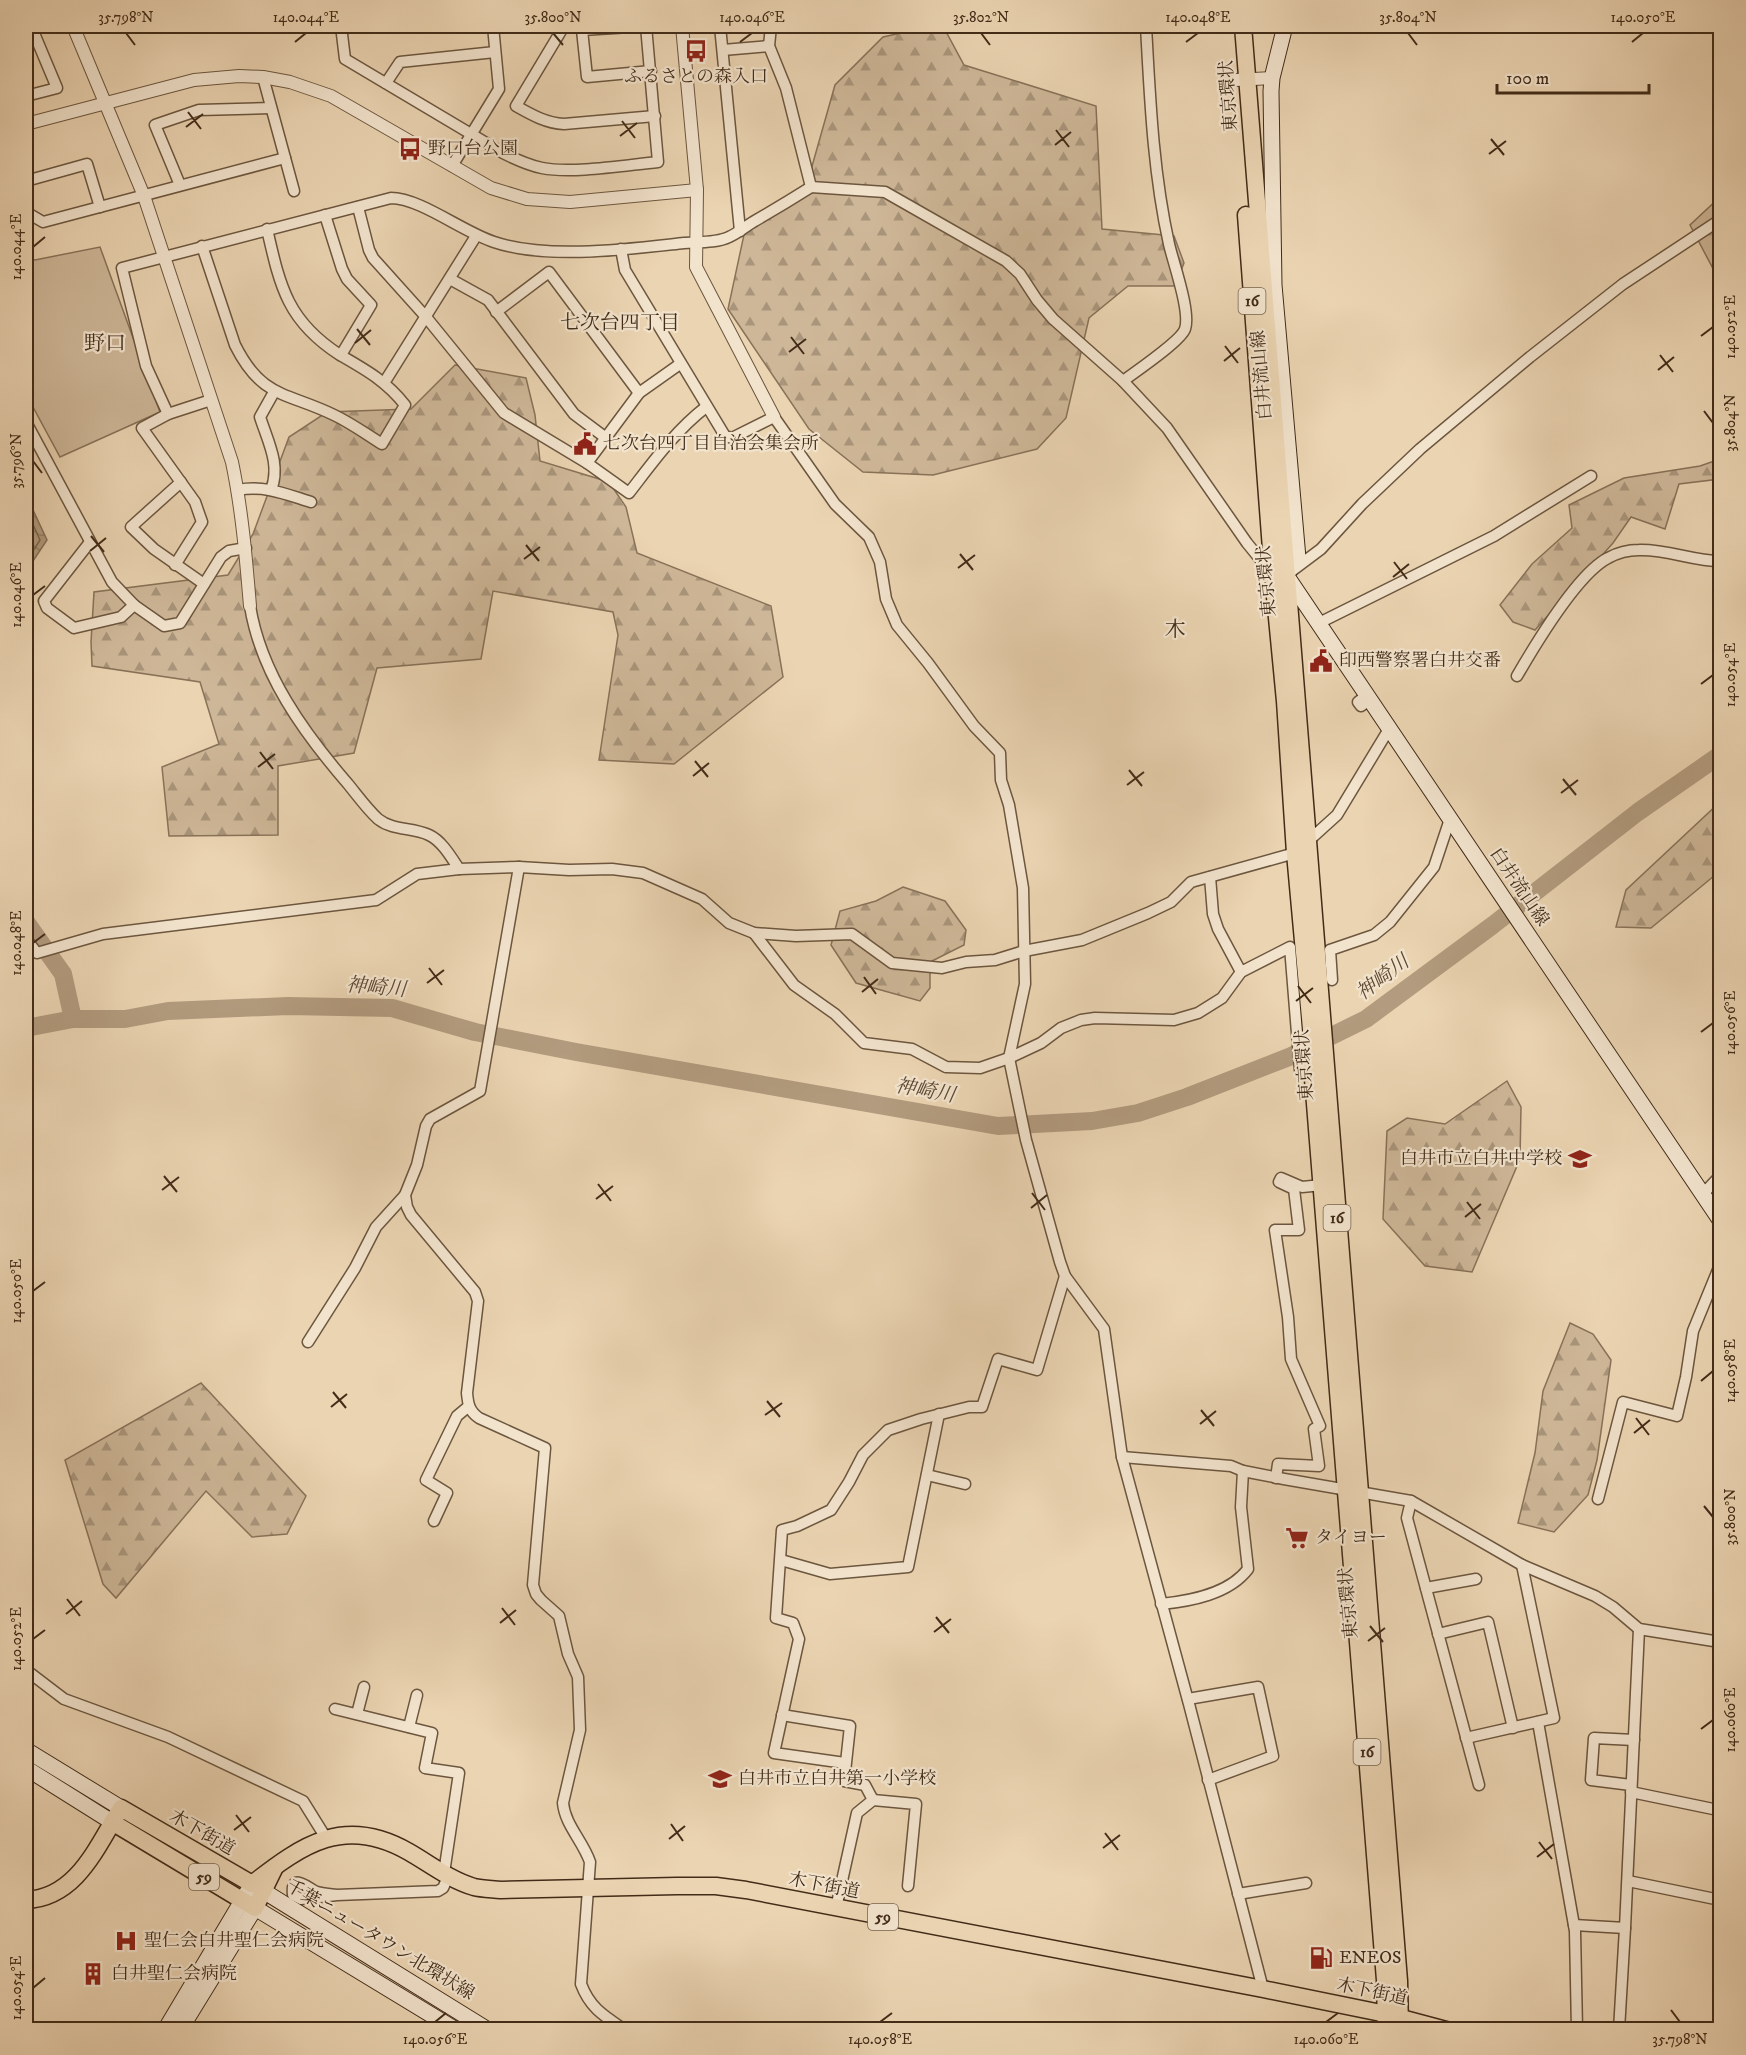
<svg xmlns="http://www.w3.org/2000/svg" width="1746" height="2055" viewBox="0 0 1746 2055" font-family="'IM FELL DW Pica','Noto Serif JP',serif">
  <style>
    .forest { fill: url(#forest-firs); stroke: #887258; stroke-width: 1.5 }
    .green { fill: #ceb798; stroke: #887258; stroke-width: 1.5 }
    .water { fill: url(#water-waves); stroke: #856f55; stroke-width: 1.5 }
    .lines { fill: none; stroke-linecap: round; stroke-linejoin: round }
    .shore { stroke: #7a644b; stroke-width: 1.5 }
    .river { stroke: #b29b7e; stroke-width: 18 }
    .minor-casing { stroke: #6c563e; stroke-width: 13 }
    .tertiary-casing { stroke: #6c563e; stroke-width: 14 }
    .secondary-casing { stroke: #422c18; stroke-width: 17 }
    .primary-casing { stroke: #422c18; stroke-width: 19 }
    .trunk-casing { stroke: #422c18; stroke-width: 19 }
    .minor { stroke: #f2e3cd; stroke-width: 10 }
    .tertiary { stroke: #f2e3cd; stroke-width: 12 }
    .secondary { stroke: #f2e3cd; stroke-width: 15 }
    .primary { stroke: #ebd4b2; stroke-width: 16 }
    .trunk { stroke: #ebd4b2; stroke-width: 16 }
    .ticks { fill: none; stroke: #422c18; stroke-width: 2 }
    .labels { text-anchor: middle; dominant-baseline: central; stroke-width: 4.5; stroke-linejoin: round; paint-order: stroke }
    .shield { fill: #f2e3cd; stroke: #77634e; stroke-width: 1.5 }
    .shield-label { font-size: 16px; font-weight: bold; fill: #422c18 }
    .poi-label { font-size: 18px; fill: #422c18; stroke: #f2e3cd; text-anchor: start }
    .street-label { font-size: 18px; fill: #422c18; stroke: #f2e3cd }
    .neighbourhood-label { font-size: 20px; fill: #422c18; stroke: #f2e3cd }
    .water-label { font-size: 20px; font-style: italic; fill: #5e4832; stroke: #f2e3cd }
    .quarter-label { font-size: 21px; fill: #422c18; stroke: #f2e3cd }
    .neatline { fill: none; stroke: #422c18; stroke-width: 2 }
    .ticks-label { font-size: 15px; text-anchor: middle; fill: #422c18 }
  </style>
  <defs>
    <pattern id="forest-firs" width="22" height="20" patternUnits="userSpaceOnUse" patternTransform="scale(1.5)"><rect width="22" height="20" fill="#ceb798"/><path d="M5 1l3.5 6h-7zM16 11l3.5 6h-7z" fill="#a9957b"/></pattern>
    <pattern id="water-waves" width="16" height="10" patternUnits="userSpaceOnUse" patternTransform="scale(1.5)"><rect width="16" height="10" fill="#b29b7e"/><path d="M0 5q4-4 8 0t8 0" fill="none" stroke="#927f66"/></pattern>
  </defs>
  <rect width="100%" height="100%" fill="#ebd4b2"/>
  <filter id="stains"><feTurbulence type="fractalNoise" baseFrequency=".00333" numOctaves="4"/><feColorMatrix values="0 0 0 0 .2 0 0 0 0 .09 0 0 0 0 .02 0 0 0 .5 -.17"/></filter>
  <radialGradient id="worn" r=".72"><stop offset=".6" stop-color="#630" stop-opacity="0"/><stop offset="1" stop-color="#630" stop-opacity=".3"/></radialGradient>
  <!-- forest -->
  <g class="forest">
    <path d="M933,26H943L964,65L1096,106L1102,229L1174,236L1184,263L1175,286H1128L1089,318L1066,418L1037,449L933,475L863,472L809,429L728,309L745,230L805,191L835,85L883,37Z"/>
    <path d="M1422,26H1523L1517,33H1458Z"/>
    <path d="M1720,197V282L1690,225Z"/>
    <path d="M455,365L526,378L535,415L540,461L609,482L626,507L637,553L771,606L783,677L674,764L599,760L618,635L613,612L493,591L481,659L377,668L354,753L278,766V835L169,836L162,767L219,744L200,682L92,666L91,642L94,592L228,575L253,534L289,437L327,412L411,409Z"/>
    <path d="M1720,459V479L1679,484L1665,529L1631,517L1613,543L1535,630L1513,622L1500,605L1532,564L1572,528L1569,505L1624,478L1700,466Z"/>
    <path d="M1720,802V871L1651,928L1616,927L1626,890Z"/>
    <path d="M903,887L945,901L966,930L964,945L930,962V988L920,1001L856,983L831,945L840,911L876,901Z"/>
    <path d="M1507,1081L1521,1107L1520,1159L1472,1272L1425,1266L1383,1219L1387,1131L1407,1118L1445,1124Z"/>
    <path d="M1570,1323L1593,1334L1611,1360L1597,1460L1588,1495L1554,1532L1518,1523L1535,1453L1543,1391Z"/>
    <path d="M201,1383L306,1496L287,1534L252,1537L206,1491L116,1598L103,1584L65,1460Z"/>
  </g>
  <!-- green -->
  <path class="green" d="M100,247L160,412L60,457L26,394V257L35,260Z"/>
  <!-- water -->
  <path class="water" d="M26,495L47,540L27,570L26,569Z"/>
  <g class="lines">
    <!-- shore -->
    <path class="shore" d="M26,509L40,540L26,562"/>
    <!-- river -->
    <g class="river">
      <path d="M26,922L63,974L73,1019"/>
      <path d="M26,1028L73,1019H125L168,1011L288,1006L392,1008L475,1032L576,1052L998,1126L1092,1121L1138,1113L1187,1097L1289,1057L1366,1019L1493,925L1638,812L1720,755"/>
    </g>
    <!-- minor casing -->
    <g class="minor-casing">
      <g id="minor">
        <path d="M341,26L345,59L503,153C515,159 528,165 542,168C572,174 626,165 658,162L646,26"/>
        <path d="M564,26L516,106C532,115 546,123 564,124L655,116"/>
        <path d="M646,26L582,30L587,77L651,71"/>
        <path d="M720,26L740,231"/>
        <path d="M723,50L769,46"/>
        <path d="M263,77L294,191"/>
        <path d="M386,83L400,62L495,52"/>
        <path d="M26,96L57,88L31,26"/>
        <path d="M452,166L499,89L493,26"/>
        <path d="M26,181L87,164L100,207"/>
        <path d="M180,185L155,125L199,110L271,108"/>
        <path d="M811,187L885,192L1006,261L1020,274L1037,300L1053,319L1123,381L1167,428L1247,543L1273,575"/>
        <path d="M358,207L369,250L373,258L426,317L504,413L587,463L629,493C653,462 675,431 706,407"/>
        <path d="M26,212L43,222L285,158"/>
        <path d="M325,215L342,269L347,279L371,305L341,355"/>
        <path d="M202,246L235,345C262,399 287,392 334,415C351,423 366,434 382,444L405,405C386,381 366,370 340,355C287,321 280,286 267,229"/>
        <path d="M621,249L625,270L725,436L732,438L774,417L835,504L869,537L880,562L886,599L897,625L928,663L974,726L1000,753L1001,780L1009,805L1023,888L1025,984L1009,1058L1026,1140L1060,1262L1065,1276L1104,1329L1122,1457L1189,1704L1263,1989"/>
        <path d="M450,279L488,300L574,414L606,438"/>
        <path d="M496,312L549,272L639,393"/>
        <path d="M1123,381C1135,372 1181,341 1185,329C1191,312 1173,262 1169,244C1153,172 1150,99 1146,26"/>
        <path d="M384,383L476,236"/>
        <path d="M168,414L146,366L122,268L391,198C420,198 463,232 494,242C547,260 629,249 684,243C698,242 717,243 729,237C738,233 745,227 753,222C772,211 792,199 811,187L786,88L769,46L771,26"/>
        <path d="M26,422L112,582L134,605L164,626L180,623L221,557L229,551L246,548"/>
        <path d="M587,463L639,393L680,364"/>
        <path d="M181,482L131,527L154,549L204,584"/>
        <path d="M238,490C265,485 285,494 311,502"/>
        <path d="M271,490C281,465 268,442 260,417L274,392"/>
        <path d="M90,542L44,601L47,608L74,628L121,617L134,605"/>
        <path d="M175,565L202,522L195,502L142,428L168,414L211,400"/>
        <path d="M1293,570L1321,549L1362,504L1420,449L1530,357L1623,284L1720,220"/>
        <path d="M250,606C261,674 304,733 348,784C357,795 367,809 378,819C393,831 412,827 429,835C442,841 451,857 459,869"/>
        <path d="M1317,624L1494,536L1591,476"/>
        <path d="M1517,676C1535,645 1577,574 1608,558C1617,553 1629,550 1639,550C1667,549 1693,561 1720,561"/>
        <path d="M1366,696L1358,702L1361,706L1369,700"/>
        <path d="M519,867L480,1091L430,1119L426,1126L417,1165L405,1195L407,1207L411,1215L475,1292L478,1301L467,1393C468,1404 469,1411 479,1418L545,1448L533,1585L536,1594L541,1600L559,1616L568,1654L578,1677L580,1730L563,1803C565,1825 583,1841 590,1862L581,1984C590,2008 604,2016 625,2030"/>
        <path d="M1210,877L1213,914L1218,929L1241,972"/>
        <path d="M754,933L794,985L835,1014L864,1043L912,1049L946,1067L980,1068L1009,1058L1041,1043L1061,1028L1081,1020L1095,1018L1174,1020L1198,1013L1222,998L1241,972L1290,947L1300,1070"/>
        <path d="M26,939L37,953L103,934L376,900L417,874L459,869L519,867L569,870L612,869L643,873L702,899L729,923L754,933L796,936L852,934L892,963L942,968L966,962L995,960L1024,951L1082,940L1148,913L1171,902L1191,882L1295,853L1337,815L1389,729"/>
        <path d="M1332,980L1330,950L1374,935L1390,922L1434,867L1450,819"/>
        <path d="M1703,1194L1720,1176"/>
        <path d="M308,1342L355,1268L376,1227L405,1195"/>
        <path d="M1122,1457L1231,1466L1243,1471L1284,1479L1411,1501L1522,1565L1595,1596L1613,1607L1639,1629L1720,1642"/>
        <path d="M927,1475L965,1484"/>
        <path d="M1276,1478L1278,1464L1319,1466L1314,1429L1320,1426L1291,1359L1288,1317L1275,1230H1299L1294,1189L1279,1182L1281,1178L1302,1187L1322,1185"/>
        <path d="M1598,1499L1623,1402L1677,1416L1686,1377L1693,1331L1720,1265"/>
        <path d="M1411,1501L1407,1518L1479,1785"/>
        <path d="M434,1521L447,1493L426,1480L457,1416L469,1406"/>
        <path d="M781,1560L830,1574L908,1567L939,1414"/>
        <path d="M1426,1588L1476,1579"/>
        <path d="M1161,1604C1191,1601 1229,1594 1248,1569L1241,1507L1243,1471"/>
        <path d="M1438,1634L1488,1622L1513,1728"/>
        <path d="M26,1670L64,1699L168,1737L303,1801L326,1838"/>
        <path d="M1188,1699L1258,1687L1273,1756L1208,1780"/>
        <path d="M335,1709L432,1733L425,1768L459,1773L444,1873"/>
        <path d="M357,1714L364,1687"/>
        <path d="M782,1715L850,1726L844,1781L865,1785L873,1800L857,1813L836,1908"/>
        <path d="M1538,1722L1575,1931L1577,2030"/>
        <path d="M409,1727L417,1695"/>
        <path d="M1466,1738L1554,1718L1522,1565"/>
        <path d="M845,1763L774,1753L799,1639L793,1623L776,1618L782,1530L797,1526L831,1510L849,1482L863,1455L888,1430L921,1419L969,1407H982L998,1359L1037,1370L1065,1276"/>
        <path d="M1631,1785L1591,1780L1594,1738L1634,1740"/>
        <path d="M1631,1792L1718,1810"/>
        <path d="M873,1800L916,1804L908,1886"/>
        <path d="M1628,1881L1720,1900"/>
        <path d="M1238,1894L1306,1883"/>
        <path d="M337,1895C331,1894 323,1894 317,1892C310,1890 290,1870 293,1895L301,1899L337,1895L438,1891L443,1888L449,1875"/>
        <path d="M1574,1925L1625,1928L1639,1629"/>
        <path d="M1619,2030L1625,1928"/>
      </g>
    </g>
    <!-- tertiary casing -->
    <g class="tertiary-casing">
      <g id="tertiary">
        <path d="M73,26L144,196L232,462C242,510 246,558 250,606"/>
        <path d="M682,26L697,190L696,267L774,417"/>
        <path d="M1236,80L1272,78"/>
        <path d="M26,124L194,80L239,76L263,77L290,82L331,96L491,188L527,199L570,202L697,190"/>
      </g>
    </g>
    <!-- secondary casing -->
    <g class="secondary-casing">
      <g id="secondary">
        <path d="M1285,26L1272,78L1271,91L1274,285L1298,558L1286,575"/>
        <path d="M1286,575L1720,1220"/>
        <path d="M26,1750L121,1808"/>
        <path d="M26,1768L112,1822"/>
        <path d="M165,2030L252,1884L488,2030"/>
        <path d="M180,2030L255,1908L456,2030"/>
      </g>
    </g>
    <!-- primary casing -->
    <g class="primary-casing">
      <g id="primary">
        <path d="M112,1822L255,1908L275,1867"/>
        <path d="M26,1900C77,1898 97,1846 121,1808L252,1884C303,1844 345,1815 409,1852C430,1864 450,1880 474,1887C482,1889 492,1889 501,1890L677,1886H716L746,1890L1263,1989L1386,2014L1446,2030"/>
      </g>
    </g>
    <!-- trunk casing -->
    <g class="trunk-casing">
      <g id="trunk">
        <path d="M1243,26L1399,1981L1400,2030"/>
        <path d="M1246,215L1273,576L1285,701L1295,853L1311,1029L1312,1066L1385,1980L1386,2030"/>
      </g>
    </g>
    <!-- minor -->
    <use href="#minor" class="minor"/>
    <!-- tertiary -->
    <use href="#tertiary" class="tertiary"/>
    <!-- secondary -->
    <use href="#secondary" class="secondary"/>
    <!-- primary -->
    <use href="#primary" class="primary"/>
    <!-- trunk -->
    <use href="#trunk" class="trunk"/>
  </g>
  <!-- ticks -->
  <path class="ticks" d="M126,33L135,45M553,33L563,45M981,33L990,45M1408,33L1417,45M295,42L306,33M740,42L752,33M1186,42L1198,33M1632,42L1643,33M188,112L201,129M622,121L635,138M186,127L203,114M1056,130L1069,147M620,136L637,123M1491,139L1504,155M1055,145L1071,132M1489,154L1506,141M33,247L45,237M357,329L370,345M1701,336L1713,327M791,337L804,354M355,343L371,330M1225,346L1238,363M789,352L806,339M1660,355L1673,372M1224,361L1240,348M1658,370L1674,357M1704,411L1713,423M33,461L42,473M91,536L104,552M526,545L539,561M90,551L106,538M960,554L973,570M524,559L540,547M1394,562L1407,579M958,568L975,555M1393,577L1409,564M33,595L45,586M1701,684L1713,675M260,752L273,769M695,761L708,777M258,767L275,754M1129,770L1142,786M693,776L709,763M1563,779L1576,795M1127,785L1144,772M1561,793L1578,780M33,943L45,934M429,968L442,985M864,977L876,994M427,983L444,970M1298,986L1311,1003M862,992L878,979M1296,1001L1313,988M1701,1032L1713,1023M164,1176L177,1192M598,1184L611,1201M162,1190L179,1177M1032,1193L1045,1210M596,1199L613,1186M1467,1202L1480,1219M1031,1208L1047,1195M1465,1217L1481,1204M33,1291L45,1282M1701,1381L1713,1371M333,1392L346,1408M767,1401L780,1417M331,1407L347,1394M1201,1410L1214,1426M765,1415L782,1403M1636,1418L1649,1435M1200,1424L1216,1411M1634,1433L1650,1420M1704,1506L1713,1517M67,1599L80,1616M502,1608L515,1625M66,1614L82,1601M936,1617L949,1633M500,1623L516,1610M1370,1626L1383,1642M934,1632L951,1619M33,1639L45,1630M1368,1641L1385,1628M1701,1729L1713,1720M236,1815L249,1832M671,1824L683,1841M234,1830L251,1817M1105,1833L1118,1850M669,1839L685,1826M1539,1842L1552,1859M1103,1848L1120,1835M1537,1857L1554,1844M33,1988L45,1978M1671,2010L1680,2022M435,2022L446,2013M880,2022L892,2013M1326,2022L1338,2013"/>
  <!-- icons -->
  <defs>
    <g id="bus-bare" transform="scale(1.8)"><path d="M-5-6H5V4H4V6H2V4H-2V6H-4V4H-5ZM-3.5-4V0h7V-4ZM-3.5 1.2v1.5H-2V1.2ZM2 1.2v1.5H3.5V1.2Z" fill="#8f2418" stroke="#f2e3cd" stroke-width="2.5" paint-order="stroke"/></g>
    <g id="civic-bare" transform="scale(1.8)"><path d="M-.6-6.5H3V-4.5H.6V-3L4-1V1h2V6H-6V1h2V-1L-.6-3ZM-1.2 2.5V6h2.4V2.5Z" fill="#8f2418" stroke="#f2e3cd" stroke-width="2.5" paint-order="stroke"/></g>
    <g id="school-bare" transform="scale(1.8)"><path d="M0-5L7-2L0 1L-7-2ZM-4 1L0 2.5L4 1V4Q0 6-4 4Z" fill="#8f2418" stroke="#f2e3cd" stroke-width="2.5" paint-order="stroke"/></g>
    <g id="supermarket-bare" transform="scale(1.8)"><path d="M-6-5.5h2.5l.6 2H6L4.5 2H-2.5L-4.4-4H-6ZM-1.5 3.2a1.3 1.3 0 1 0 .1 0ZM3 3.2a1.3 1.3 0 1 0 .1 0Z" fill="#8f2418" stroke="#f2e3cd" stroke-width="2.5" paint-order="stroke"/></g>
    <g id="hospital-bare" transform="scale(1.8)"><path d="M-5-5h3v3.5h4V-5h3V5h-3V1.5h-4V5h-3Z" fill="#8f2418" stroke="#f2e3cd" stroke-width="2.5" paint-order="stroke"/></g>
    <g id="fuel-bare" transform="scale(1.8)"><path d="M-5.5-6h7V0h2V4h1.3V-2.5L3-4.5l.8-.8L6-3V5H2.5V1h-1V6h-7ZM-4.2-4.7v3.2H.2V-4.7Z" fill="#8f2418" stroke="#f2e3cd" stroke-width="2.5" paint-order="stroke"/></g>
    <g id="building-bare" transform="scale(1.8)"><path d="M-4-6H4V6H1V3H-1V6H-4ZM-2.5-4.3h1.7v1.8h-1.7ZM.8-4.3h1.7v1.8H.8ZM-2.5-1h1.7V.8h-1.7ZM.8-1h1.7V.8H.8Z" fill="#8f2418" stroke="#f2e3cd" stroke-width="2.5" paint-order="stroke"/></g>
  </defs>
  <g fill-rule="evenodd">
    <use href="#bus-bare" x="696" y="51"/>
    <use href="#bus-bare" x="410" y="149"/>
    <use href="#civic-bare" x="585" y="444"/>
    <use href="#civic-bare" x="1321" y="661"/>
    <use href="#school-bare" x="1580" y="1159"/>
    <use href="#supermarket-bare" x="1297" y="1538"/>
    <use href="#school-bare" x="720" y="1779"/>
    <use href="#hospital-bare" x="126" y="1941"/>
    <use href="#fuel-bare" x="1321" y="1958"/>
    <use href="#building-bare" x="93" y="1974"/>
  </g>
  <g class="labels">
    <!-- shield labels -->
    <g class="shield">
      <rect x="1238.5" y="288" width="27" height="26" rx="4.5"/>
      <rect x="1323.5" y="1205" width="27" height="26" rx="4.5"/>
      <rect x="1353.5" y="1739" width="27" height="26" rx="4.5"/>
      <rect x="189" y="1864" width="30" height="26" rx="4.5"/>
      <rect x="868" y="1904" width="30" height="26" rx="4.5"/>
    </g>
    <g class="shield-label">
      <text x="1252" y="301">16</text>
      <text x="1337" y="1218">16</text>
      <text x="1367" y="1752">16</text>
      <text x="204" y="1877">59</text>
      <text x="883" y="1917">59</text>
    </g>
    <!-- poi labels -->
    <g class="poi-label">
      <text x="696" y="77" text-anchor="middle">ふるさとの森入口</text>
      <text x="428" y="149">野口台公園</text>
      <text x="603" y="444">七次台四丁目自治会集会所</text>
      <text x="1339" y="661">印西警察署白井交番</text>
      <text x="1562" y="1159" text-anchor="end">白井市立白井中学校</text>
      <text x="1315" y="1538">タイヨー</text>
      <text x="738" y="1779">白井市立白井第一小学校</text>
      <text x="144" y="1941">聖仁会白井聖仁会病院</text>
      <text x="1339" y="1958">ENEOS</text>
      <text x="111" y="1974">白井聖仁会病院</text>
    </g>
    <!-- street labels -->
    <g class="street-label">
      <text transform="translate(1229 96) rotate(-94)">東京環状</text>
      <text transform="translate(1262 375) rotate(-95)">白井流山線</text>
      <text transform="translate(1267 581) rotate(-95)">東京環状</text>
      <text transform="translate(1519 887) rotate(56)">白井流山線</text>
      <text transform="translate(1305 1065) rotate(-94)">東京環状</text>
      <text transform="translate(1349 1603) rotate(-95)">東京環状</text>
      <text transform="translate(202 1833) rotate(30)">木下街道</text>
      <text transform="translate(824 1886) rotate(11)">木下街道</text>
      <text transform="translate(380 1940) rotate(31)">千葉ニュータウン北環状線</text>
      <text transform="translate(1372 1992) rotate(12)">木下街道</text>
    </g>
    <!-- neighbourhood labels -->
    <g class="neighbourhood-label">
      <text x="620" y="323">七次台四丁目</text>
    </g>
    <!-- water labels -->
    <g class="water-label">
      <text transform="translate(1383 978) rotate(-37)">神崎川</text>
      <text transform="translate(376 988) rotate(5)">神崎川</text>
      <text transform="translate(925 1091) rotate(10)">神崎川</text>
    </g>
    <!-- quarter labels -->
    <g class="quarter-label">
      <text x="105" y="344">野口</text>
      <text x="1175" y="630">木</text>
    </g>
  </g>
  <!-- margin -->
  <rect width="1746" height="2055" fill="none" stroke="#ebd4b2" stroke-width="66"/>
  <!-- scale -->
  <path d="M1497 84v9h152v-9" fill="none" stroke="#422c18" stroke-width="3"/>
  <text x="1506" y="84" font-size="18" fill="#422c18" stroke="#f2e3cd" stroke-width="4.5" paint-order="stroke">100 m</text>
  <rect x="33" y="33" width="1680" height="1989" class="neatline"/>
  <g class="ticks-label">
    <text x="126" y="22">35.798°N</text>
    <text x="306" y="22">140.044°E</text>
    <text x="553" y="22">35.800°N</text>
    <text x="752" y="22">140.046°E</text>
    <text x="981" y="22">35.802°N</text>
    <text x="1198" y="22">140.048°E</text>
    <text x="1408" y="22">35.804°N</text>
    <text x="1643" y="22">140.050°E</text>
    <text transform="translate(16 247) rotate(-90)" y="5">140.044°E</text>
    <text transform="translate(1730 327) rotate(-90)" y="5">140.052°E</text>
    <text transform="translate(1730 423) rotate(-90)" y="5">35.804°N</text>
    <text transform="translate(16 461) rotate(-90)" y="5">35.796°N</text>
    <text transform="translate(16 595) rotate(-90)" y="5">140.046°E</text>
    <text transform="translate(1730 675) rotate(-90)" y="5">140.054°E</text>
    <text transform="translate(16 943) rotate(-90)" y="5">140.048°E</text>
    <text transform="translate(1730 1023) rotate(-90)" y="5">140.056°E</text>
    <text transform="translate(16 1291) rotate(-90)" y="5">140.050°E</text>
    <text transform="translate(1730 1371) rotate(-90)" y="5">140.058°E</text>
    <text transform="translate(1730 1517) rotate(-90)" y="5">35.800°N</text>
    <text transform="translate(16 1639) rotate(-90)" y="5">140.052°E</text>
    <text transform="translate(1730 1720) rotate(-90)" y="5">140.060°E</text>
    <text transform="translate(16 1988) rotate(-90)" y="5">140.054°E</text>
    <text x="435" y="2044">140.056°E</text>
    <text x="880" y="2044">140.058°E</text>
    <text x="1326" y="2044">140.060°E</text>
    <text x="1680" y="2044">35.798°N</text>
  </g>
  <rect width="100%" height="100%" filter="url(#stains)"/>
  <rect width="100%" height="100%" fill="url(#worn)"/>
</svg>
